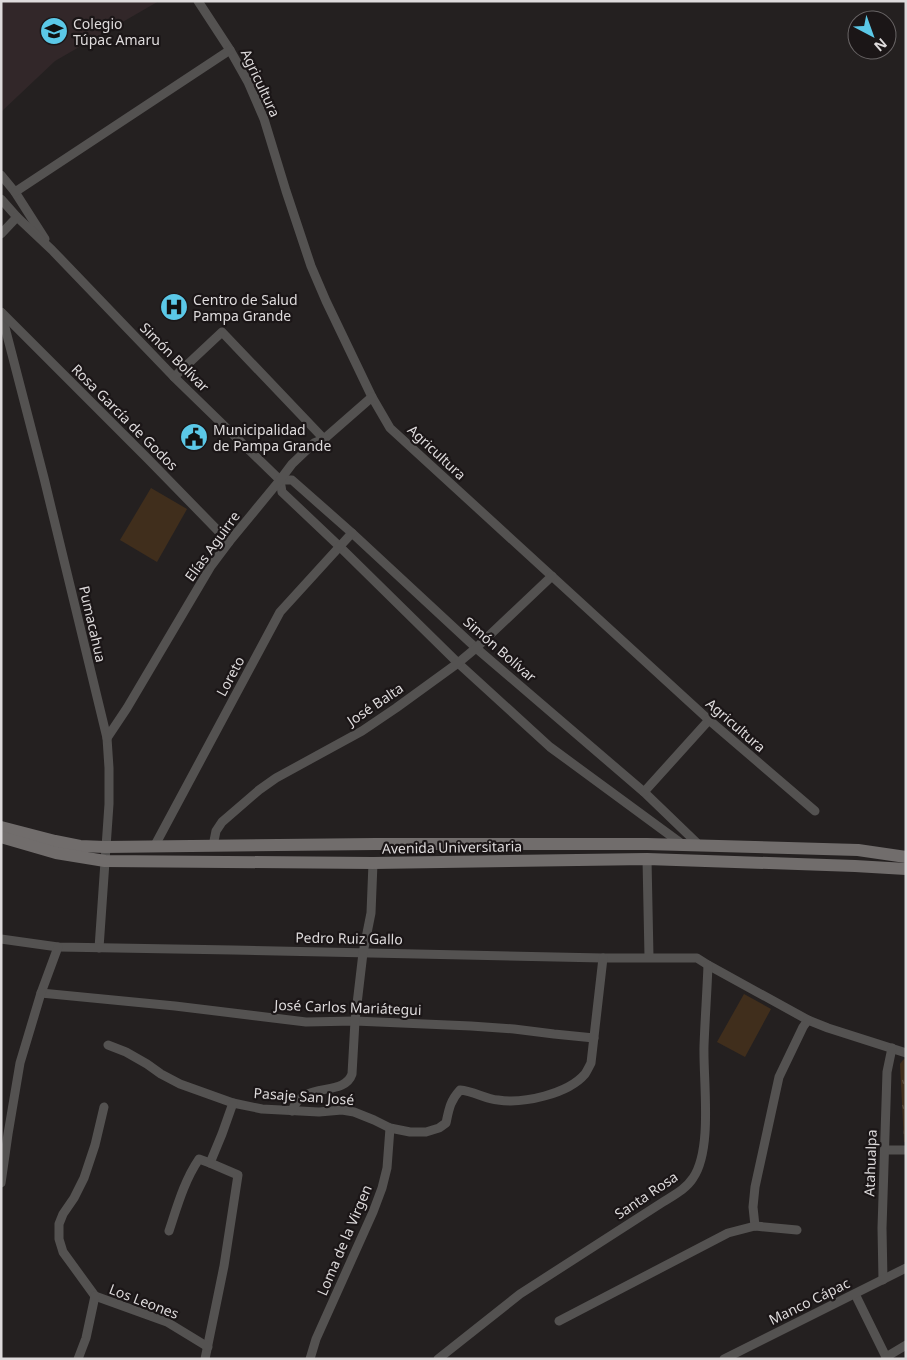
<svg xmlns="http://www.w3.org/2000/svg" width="907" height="1360" viewBox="0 0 907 1360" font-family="'Noto Sans',sans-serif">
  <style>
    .built { fill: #322729 }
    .grass { fill: url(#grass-tufts) }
    .pitch { fill: #402e1c }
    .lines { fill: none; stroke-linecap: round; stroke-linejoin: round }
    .street { stroke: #545251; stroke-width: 9 }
    .secondary { stroke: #716d6c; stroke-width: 12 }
    .labels { text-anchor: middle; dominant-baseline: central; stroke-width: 4.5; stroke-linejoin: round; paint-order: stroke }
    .poi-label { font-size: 14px; fill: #dedbdc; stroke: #1b1617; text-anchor: start }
    .street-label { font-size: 14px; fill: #dedbdc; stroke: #1b1617 }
  </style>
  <defs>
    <pattern id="grass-tufts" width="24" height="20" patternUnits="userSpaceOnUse" patternTransform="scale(1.25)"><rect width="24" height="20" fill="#402e1c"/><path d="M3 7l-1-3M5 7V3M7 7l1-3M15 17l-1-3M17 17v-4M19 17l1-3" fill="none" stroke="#5b4c3c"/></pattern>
  </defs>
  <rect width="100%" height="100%" fill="#242020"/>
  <!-- built -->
  <path class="built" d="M1,1H159L55,61L1,112Z"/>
  <!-- grass -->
  <path class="grass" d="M906,1058V1142H904L900,1064L903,1060Z"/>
  <!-- pitch -->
  <g class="pitch">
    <path d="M151,488L187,509L157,562L120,540Z"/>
    <path d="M744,994L771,1009L745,1057L717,1042Z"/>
  </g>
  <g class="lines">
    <!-- street -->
    <g class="street">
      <path d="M198,1L230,50L248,82L264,119L286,191L311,266L326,301L372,397L390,428L709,720L815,811"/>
      <path d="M1,175L15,192L45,239"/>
      <path d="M15,192L230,50"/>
      <path d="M1,199L17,217L52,250L174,377L280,480L282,492L339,546L458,663L550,747L682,844"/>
      <path d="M1,234L17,217"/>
      <path d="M1,312L44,478L107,738L109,768V804L99,948"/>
      <path d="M2,313L148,459L229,542"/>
      <path d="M174,377L222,332L324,439"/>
      <path d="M280,480H292L352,533L476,648L644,792L699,845"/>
      <path d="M107,738L127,708L211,566L229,542L280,480L292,464L314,443L324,439L372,397"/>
      <path d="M644,792L709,720"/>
      <path d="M213,846L216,831L222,822L259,790L276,778L362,731L396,708L458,663L476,648L552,576"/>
      <path d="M154,847L280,612L352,533"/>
      <path d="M647,859L649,957"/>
      <path d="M1,939L58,947L233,950L603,958H697L708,965L808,1020L828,1028L906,1053"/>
      <path d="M41,993L175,1006L306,1022L355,1021L471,1026L514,1029L554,1034L594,1038"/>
      <path d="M108,1045L126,1052L147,1064L161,1074L180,1084L233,1103L262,1109L319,1112L342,1110L354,1112L374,1120L390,1128L410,1132H426L439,1128L446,1123C449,1109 450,1101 460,1090C474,1091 485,1099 498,1100C523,1104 568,1094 585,1074C587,1071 589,1067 591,1063L603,958"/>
      <path d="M292,1111C302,1080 344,1098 352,1074L355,1021L363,953L371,913L373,863"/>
      <path d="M885,1150H906"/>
      <path d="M210,1163L222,1134L233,1103"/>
      <path d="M1,1183L8,1134L20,1063L41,993L58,947"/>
      <path d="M755,1226L753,1207L755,1187L779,1077L803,1027L808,1020"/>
      <path d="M169,1231C177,1207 184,1181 199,1159L210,1163L238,1175L224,1266L205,1359"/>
      <path d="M883,1280L882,1228L887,1072L892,1048"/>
      <path d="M855,1294L887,1359"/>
      <path d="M95,1296L63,1252L59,1239V1224L63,1214L74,1198L84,1178L95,1145L104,1107"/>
      <path d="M95,1296L167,1322L208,1347"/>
      <path d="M559,1321L728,1233L755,1226L797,1230"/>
      <path d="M886,1357L906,1345"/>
      <path d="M78,1359L86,1338L95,1296"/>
      <path d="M310,1359L316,1339L373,1212L382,1188L387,1168L390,1128"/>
      <path d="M438,1359L520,1294L663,1202C674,1195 686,1189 693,1178C713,1149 703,1081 704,1046C705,1019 707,992 708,965"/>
      <path d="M724,1359L906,1268"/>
    </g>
    <!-- secondary -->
    <g class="secondary">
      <path d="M1,827L55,841L80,846L105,847L376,844H647L858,850L906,857"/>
      <path d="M1,837L56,853L105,861L373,863L647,859L855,866L906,869"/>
    </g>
  </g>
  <!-- icons -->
  <defs>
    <g id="school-disc" transform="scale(1.4375)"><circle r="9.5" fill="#5bc8e7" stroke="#1b1617"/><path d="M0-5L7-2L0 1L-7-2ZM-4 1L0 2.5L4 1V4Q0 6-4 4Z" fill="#111"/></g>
    <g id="hospital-disc" transform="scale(1.4375)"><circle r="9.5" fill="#5bc8e7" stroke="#1b1617"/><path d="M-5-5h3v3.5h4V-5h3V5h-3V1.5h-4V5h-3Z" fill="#111"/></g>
    <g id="civic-disc" transform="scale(1.4375)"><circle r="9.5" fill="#5bc8e7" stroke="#1b1617"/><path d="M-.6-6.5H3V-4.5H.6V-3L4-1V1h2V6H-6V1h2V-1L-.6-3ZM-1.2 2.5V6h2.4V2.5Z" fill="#111"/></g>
  </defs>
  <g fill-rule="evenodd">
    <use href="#school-disc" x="54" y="31"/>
    <use href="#hospital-disc" x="174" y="307"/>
    <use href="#civic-disc" x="194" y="437"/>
  </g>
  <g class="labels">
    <!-- poi labels -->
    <g class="poi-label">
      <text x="73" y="23">Colegio<tspan x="73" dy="16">Túpac Amaru</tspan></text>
      <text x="193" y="299">Centro de Salud<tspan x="193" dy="16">Pampa Grande</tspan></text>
      <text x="213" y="429">Municipalidad<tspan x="213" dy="16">de Pampa Grande</tspan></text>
    </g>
    <!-- street labels -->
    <g class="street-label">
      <text transform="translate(261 83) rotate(65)">Agricultura</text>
      <text transform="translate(175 357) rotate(45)">Simón Bolívar</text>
      <text transform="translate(125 417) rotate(45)">Rosa García de Godos</text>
      <text transform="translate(437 452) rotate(43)">Agricultura</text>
      <text transform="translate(212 546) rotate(-54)">Elías Aguirre</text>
      <text transform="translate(93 624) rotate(77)">Pumacahua</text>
      <text transform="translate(500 649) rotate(41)">Simón Bolívar</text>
      <text transform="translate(230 676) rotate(-62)">Loreto</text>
      <text transform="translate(375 704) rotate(-34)">José Balta</text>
      <text transform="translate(736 725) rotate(41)">Agricultura</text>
      <text transform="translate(452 847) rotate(-1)">Avenida Universitaria</text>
      <text transform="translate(349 938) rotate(1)">Pedro Ruiz Gallo</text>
      <text transform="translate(348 1007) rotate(2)">José Carlos Mariátegui</text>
      <text transform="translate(304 1096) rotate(4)">Pasaje San José</text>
      <text transform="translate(870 1163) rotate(-88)">Atahualpa</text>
      <text transform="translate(646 1195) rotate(-34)">Santa Rosa</text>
      <text transform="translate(344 1240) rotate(-67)">Loma de la Virgen</text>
      <text transform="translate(144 1301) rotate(21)">Los Leones</text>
      <text transform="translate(809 1301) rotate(-26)">Manco Cápac</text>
    </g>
  </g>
  <!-- border -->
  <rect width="907" height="1360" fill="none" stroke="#dedbdc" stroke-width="5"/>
  <!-- north arrow -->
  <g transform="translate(872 35) rotate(139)"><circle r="24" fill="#1b1617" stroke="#696566"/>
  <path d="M0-4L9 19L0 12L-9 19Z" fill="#5bc8e7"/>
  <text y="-8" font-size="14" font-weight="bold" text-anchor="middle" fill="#dedbdc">N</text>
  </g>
</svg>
